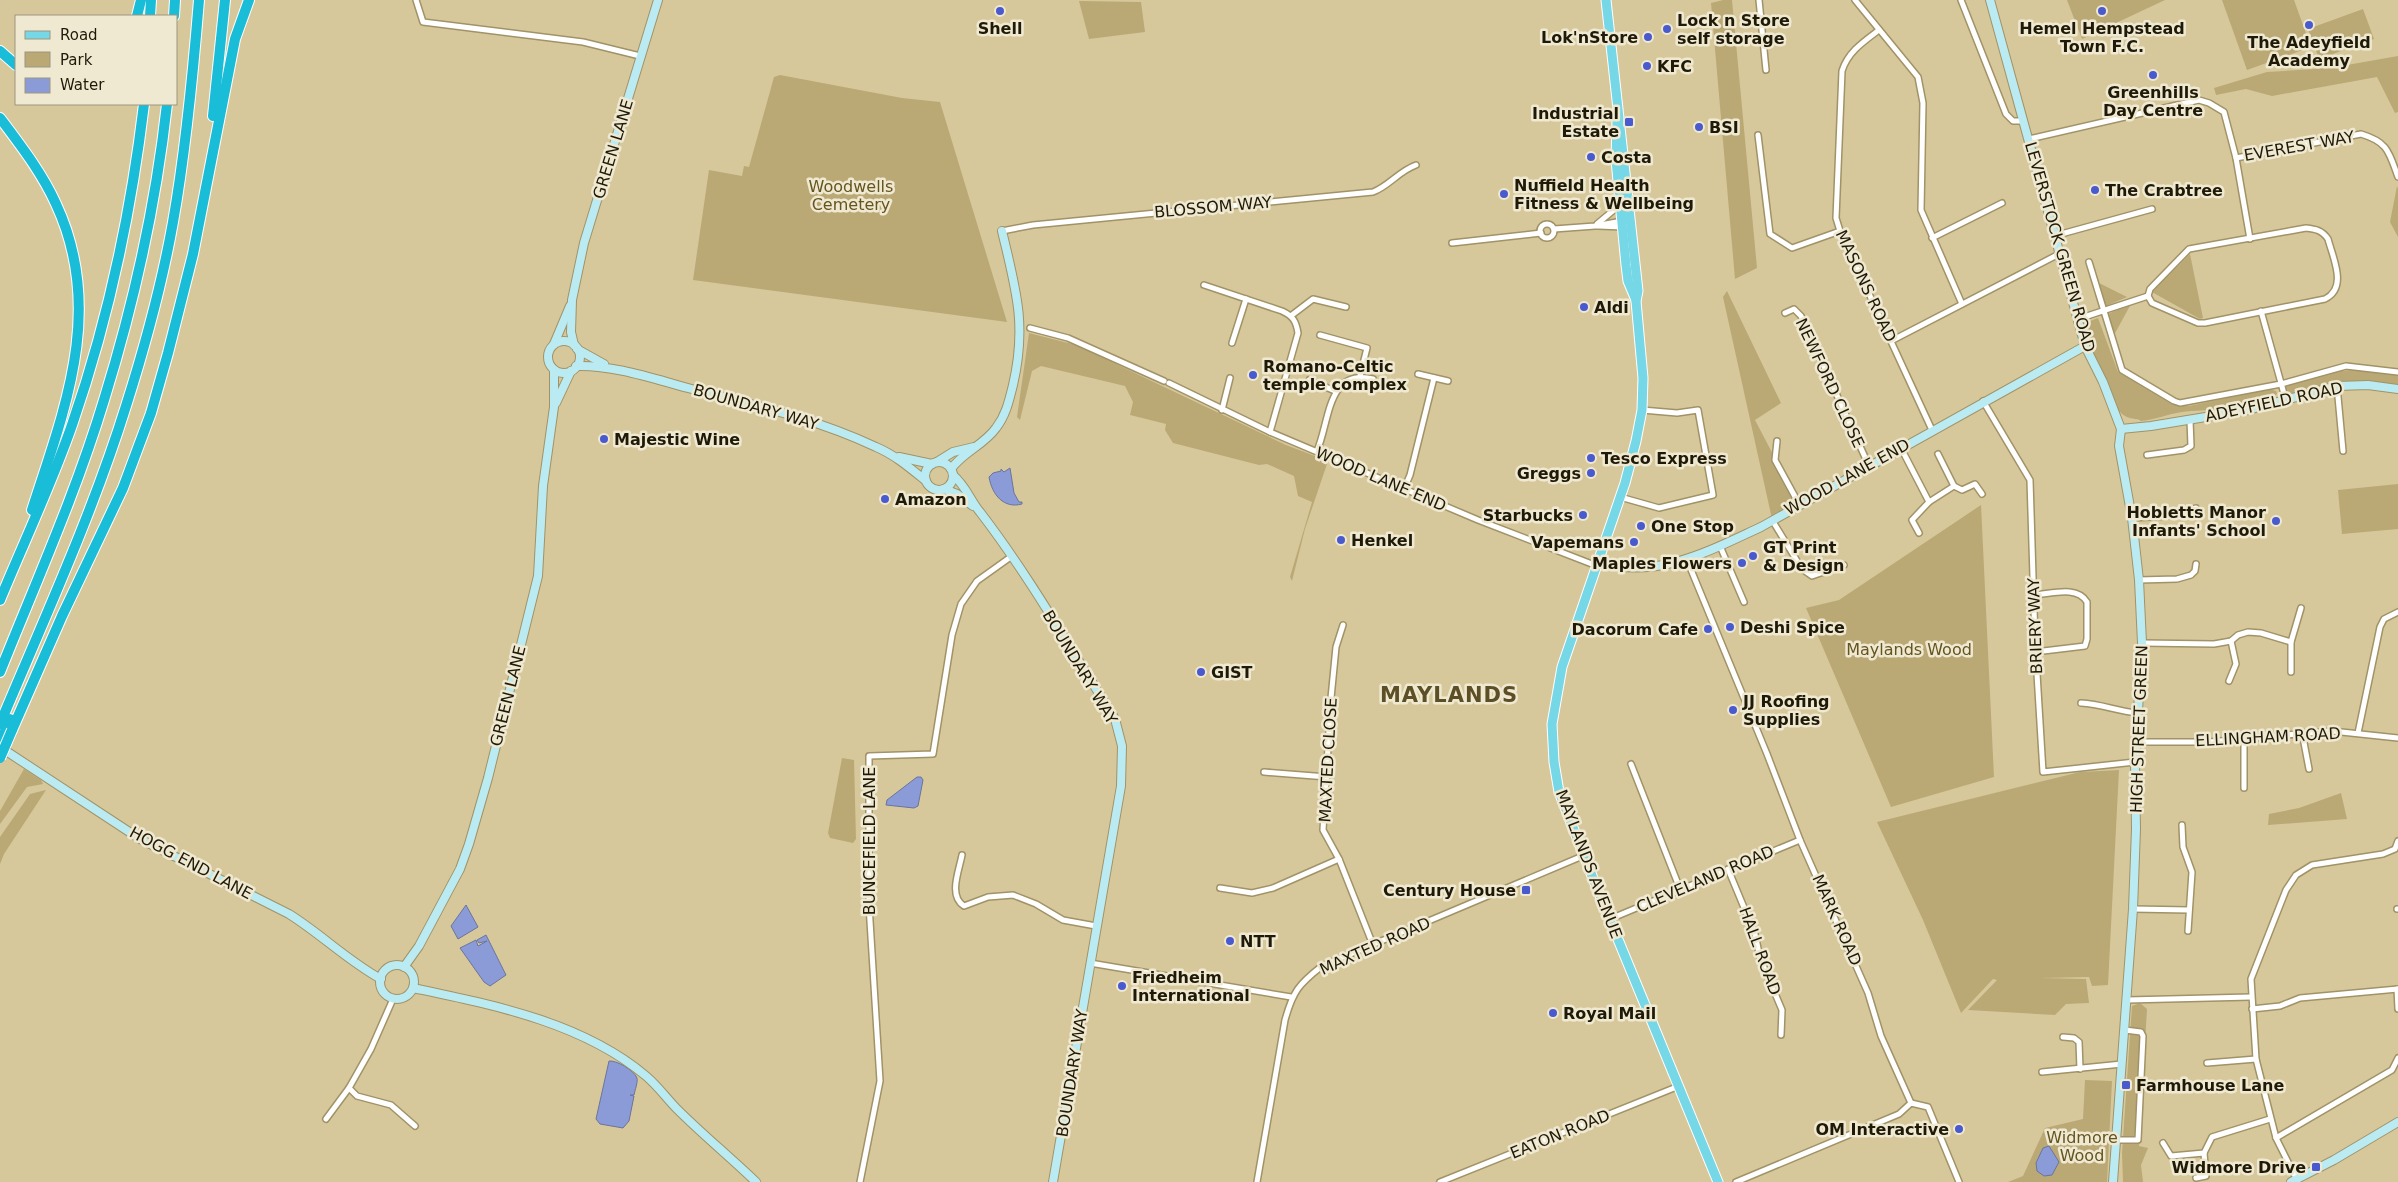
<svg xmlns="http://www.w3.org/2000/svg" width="2398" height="1182" viewBox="0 0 2398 1182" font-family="'DejaVu Sans',sans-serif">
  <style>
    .green { fill: #baa975 }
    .water { fill: #8b9bd8; stroke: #6b749a }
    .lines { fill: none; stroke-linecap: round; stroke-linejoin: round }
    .street-casing { stroke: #a19367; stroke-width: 8 }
    .secondary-casing { stroke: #a19367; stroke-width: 10 }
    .primary-casing { stroke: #fff; stroke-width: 11 }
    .highway-casing { stroke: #fff; stroke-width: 12 }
    .street { stroke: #fff; stroke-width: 5 }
    .secondary { stroke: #baebf3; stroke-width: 8 }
    .primary { stroke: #76d7e7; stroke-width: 9 }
    .highway { stroke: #1abdd7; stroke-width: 10 }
    .highway-bridge-casing { stroke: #fff; stroke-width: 12; stroke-linecap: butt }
    .highway-bridge { stroke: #1abdd7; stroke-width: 10 }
    .poi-dot { fill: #4959ce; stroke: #f0e9d2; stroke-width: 2 }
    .labels { text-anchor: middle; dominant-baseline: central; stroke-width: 5; stroke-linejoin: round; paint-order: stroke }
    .poi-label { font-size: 16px; font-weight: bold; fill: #1f1a08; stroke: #f0e9d2; text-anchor: start }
    .street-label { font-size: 16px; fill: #1f1a08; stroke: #f0e9d2 }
    .park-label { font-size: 16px; fill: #645420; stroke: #f0e9d2 }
    .district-label { font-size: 21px; font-weight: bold; letter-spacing: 1px; fill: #5c4f25; stroke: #f0e9d2 }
  </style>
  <rect width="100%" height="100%" fill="#d7c89b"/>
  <!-- green -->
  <g class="green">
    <path d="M1723,0H1732L1757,268L1735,279L1711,3Z"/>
    <path d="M2067,0H2165L2082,39Z"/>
    <path d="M2222,0H2294L2311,47L2247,70Z"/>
    <path d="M1079,1L1141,2L1145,32L1089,39Z"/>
    <path d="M2363,9L2374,39L2319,59L2308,29Z"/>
    <path d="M2398,56V112L2395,113L2377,77L2272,96L2246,89L2216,95L2214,88L2267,72L2330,68Z"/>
    <path d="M780,75L902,98L940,102L1007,322L693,280L709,170L742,176L744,166L749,167L774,77Z"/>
    <path d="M2397,186L2398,189V237L2390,222Z"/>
    <path d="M2190,254L2203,318L2200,319L2152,292Z"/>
    <path d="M2099,283L2127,297L2106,306Z"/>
    <path d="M1727,291L1781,403L1755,420L1799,504L1772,519L1723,297Z"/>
    <path d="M2131,304L2114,335L2108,314Z"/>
    <path d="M2098,318L2118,372L2171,404L2189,406L2269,389L2276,391L2277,394C2262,411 2203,409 2182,412C2168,414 2154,420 2140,421V420C2133,418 2128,419 2122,414C2109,403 2086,342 2082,324Z"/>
    <path d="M1029,333L1076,345L1286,445L1328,461L1305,529L1292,581L1290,577L1312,502L1298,496L1294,476L1267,464L1259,465L1173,443L1165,430L1166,424L1130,415L1133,402L1125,386L1041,366L1032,371L1020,420L1017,417Z"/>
    <path d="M2354,370L2398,374V387L2335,383L2291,395L2286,394L2284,387L2286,385L2329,372Z"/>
    <path d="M2398,484V529L2342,534L2338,490Z"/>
    <path d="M1981,505L1994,777L1891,807L1806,608L1839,600Z"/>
    <path d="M842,758L854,760L856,839L853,843L830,838L828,833Z"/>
    <path d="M24,769L41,780L43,784L27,787L0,824V811Z"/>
    <path d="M2119,770L2108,985L2092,986L2089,977L2040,978L2086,979L2089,1003L2066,1004L2055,1015L1968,1010L1997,980L1993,979L1961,1013L1923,920L1877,822L2080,772Z"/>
    <path d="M46,790L4,854L0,864V837L30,794Z"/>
    <path d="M2341,793L2347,819L2268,825L2269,814L2299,808Z"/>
    <path d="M2140,1003L2147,1009L2139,1146L2148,1148L2141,1165L2143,1182H2123L2122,1153L2132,1006Z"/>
    <path d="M2085,1080L2112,1081L2107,1182H2008L2023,1176L2045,1128L2083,1119Z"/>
  </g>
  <!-- water -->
  <g class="water">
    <path d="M1010,468L1014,493L1019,502H1022V504C1004,509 992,495 989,477L993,473L1001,471V469L1004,472Z"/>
    <path d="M917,777H921L923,780L918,806L914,808L886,805L887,800Z"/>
    <path d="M466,905L478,927L458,939L451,926Z"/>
    <path d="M486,935L506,975L490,986L484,982L460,948L476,940L478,946L487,941L479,943L477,940Z"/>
    <path d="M609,1061C616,1060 634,1070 637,1078C638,1082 635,1090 634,1095H630L634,1096L629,1121L623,1128L600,1124L596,1119Z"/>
    <path d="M2049,1146L2059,1162L2052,1175L2044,1176L2037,1171L2036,1163L2043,1148Z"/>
  </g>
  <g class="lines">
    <!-- street casing -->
    <g class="street-casing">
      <g id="street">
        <path d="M416,0L423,22L583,42L640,56"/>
        <path d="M1759,0L1766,70"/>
        <path d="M1855,0L1918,77L1923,103L1921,210L1962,304"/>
        <path d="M1961,0L2006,114L2013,121H2023"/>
        <path d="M1879,30C1863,42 1848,52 1842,71L1836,218L1840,231L1932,430"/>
        <path d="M1758,135L1770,234L1792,248L1840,231"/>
        <path d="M2029,139L2199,100L2209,103L2224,112L2236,158L2250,239"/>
        <path d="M2236,158L2361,134C2388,142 2389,152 2398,177"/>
        <path d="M1597,224L1615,209L1618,201"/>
        <circle cx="1547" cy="231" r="7"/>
        <path d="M1598,226L1624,227"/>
        <path d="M2306,228C2315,229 2322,230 2328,239C2333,258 2348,288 2325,299L2205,323H2198L2152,303L2148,296L2150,289L2189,249Z"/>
        <path d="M1554,229L1595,226L1622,221"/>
        <path d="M1002,231L1033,225L1373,192C1389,186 1399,171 1416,165"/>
        <path d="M2054,236L2152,209"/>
        <path d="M1932,238L2002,203"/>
        <path d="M1452,243L1541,233"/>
        <path d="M2089,262L2122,370L2174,401L2180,403L2281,384L2346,366L2398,372"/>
        <path d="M1204,285L1282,311C1293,316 1296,321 1298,333L1270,432"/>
        <path d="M2261,311L2286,401"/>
        <path d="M1785,313L1794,309L1801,316L1869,466"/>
        <path d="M1292,315L1313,299L1346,307"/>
        <path d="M2078,319L2148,296"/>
        <path d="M1030,328L1068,338L1164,381"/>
        <path d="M1320,335L1367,348L1360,376"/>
        <path d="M1891,341L2059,254"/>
        <path d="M1232,343L1246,299"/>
        <path d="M1418,374L1448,381"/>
        <path d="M1309,380L1335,391"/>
        <path d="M1169,383L1270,432L1478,520L1597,566"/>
        <path d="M2337,386L2343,451"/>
        <path d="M1983,401L2030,480L2035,641L2043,772L2135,762"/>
        <path d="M1222,410L1230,378"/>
        <path d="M1777,441L1775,460L1799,504"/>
        <path d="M1901,448L1929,502L1954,486L1938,454"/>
        <path d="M1317,451C1330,421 1327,368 1373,379"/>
        <path d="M2147,455L2184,450L2191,446L2190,420"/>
        <path d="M1954,486L1962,490L1975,484L1982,494"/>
        <path d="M1404,489L1410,475L1434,378"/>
        <path d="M1620,497L1659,508L1713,495L1698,410L1677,413L1642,410"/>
        <path d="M2132,518L2169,516L2196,508"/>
        <path d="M1772,520L1802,569L1812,576L1844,565"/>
        <path d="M1919,533L1912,520L1929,502"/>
        <path d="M1720,546L1744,602"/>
        <path d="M1687,560L1767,754L1800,840L1868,993L1881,1036L1911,1103L1899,1114L1736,1182"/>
        <path d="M2139,580L2177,579L2191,575L2195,571L2196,564"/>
        <path d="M2034,595C2051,594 2077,585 2087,602V639L2085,646L2035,652"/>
        <path d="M1343,625L1336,647L1331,698L1323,830L1339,859L1373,945"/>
        <path d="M2142,643L2214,644L2231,641L2238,635L2248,632L2261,633L2291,642"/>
        <path d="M2291,672V642L2301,608"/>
        <path d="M2229,681L2236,664L2231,641"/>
        <path d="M2081,703C2101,704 2117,711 2137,713"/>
        <path d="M2302,732L2309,769"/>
        <path d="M2358,733L2380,627L2384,619L2398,612"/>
        <path d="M2244,739V788"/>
        <path d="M2137,742H2209L2332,731L2398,738"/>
        <path d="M1631,764L1680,889"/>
        <path d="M1264,772L1327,777"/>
        <path d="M2182,825L2183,847L2192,872L2188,931"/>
        <path d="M962,855C959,871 948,896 964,906L988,897L1013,895L1036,904L1063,920L1096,926"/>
        <path d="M1728,869L1755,934L1760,958L1782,1010L1781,1035"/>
        <path d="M1220,888L1252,893L1273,888L1339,859"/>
        <path d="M2133,909L2189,910"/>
        <path d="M2397,909H2398"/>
        <path d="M1610,919L1800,840"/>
        <path d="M1090,963L1291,997"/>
        <path d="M2397,989L2398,1009"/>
        <path d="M393,999L371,1049L349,1088L357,1096L391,1105L415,1126"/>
        <path d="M2127,1000L2251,997"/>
        <path d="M2252,1009L2280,1006L2300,998L2398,989"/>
        <path d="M2063,1037L2074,1038L2079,1042L2080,1069"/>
        <path d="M2207,1063L2256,1059"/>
        <path d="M2042,1072L2122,1064"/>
        <path d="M1911,1103L1928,1107L1959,1182"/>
        <path d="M326,1119L349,1088"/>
        <path d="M2276,1138L2392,1070L2398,1058"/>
        <path d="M2116,1140H2138L2143,1036L2141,1032L2125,1030"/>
        <path d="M2163,1143L2171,1156L2204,1153"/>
        <path d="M2196,1178L2206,1176L2204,1153L2212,1137L2270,1119"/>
        <path d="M2297,1180L2276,1138L2256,1059L2251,979L2286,890L2296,875L2312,865L2383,854L2395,849L2398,841"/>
        <path d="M860,1182L880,1081L869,905V756L933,754L952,635L961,604L977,581L1012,556"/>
        <path d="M1257,1182L1285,1020C1293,991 1299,984 1322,966L1585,855"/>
        <path d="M1440,1182L1679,1086"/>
      </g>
    </g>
    <!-- secondary casing -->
    <g class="secondary-casing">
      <g id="secondary">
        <path d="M1990,0L2085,346L2103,382L2121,429L2119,446L2132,518L2139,580L2142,643L2135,762L2136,829L2133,909L2113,1182"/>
        <circle cx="564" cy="357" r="16"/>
        <path d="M554,344L570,306"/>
        <path d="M574,345L571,332L572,300L584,243L658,0"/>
        <path d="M577,349L604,364"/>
        <path d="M576,366C614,365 651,378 688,388C751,404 817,419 876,447C895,455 910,468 926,481"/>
        <path d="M556,403L571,371"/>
        <path d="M2121,429L2151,426L2248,410L2337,386L2368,385L2398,389"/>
        <path d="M899,457L932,464"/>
        <path d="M937,462L953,452L974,447"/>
        <circle cx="939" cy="476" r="14"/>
        <path d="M951,469C963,452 984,445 996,428C1006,415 1009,401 1013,385C1027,325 1016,290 1002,231"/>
        <path d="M953,475C966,486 970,500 980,512C1030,577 1071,650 1115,719L1122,746L1121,786L1053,1182"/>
        <path d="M944,489L957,494L973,506"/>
        <path d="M1598,562C1657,580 1709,551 1761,527L2085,346"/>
        <path d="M0,747L140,839L289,914C321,934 348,961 381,979"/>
        <circle cx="397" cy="982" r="17"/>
        <path d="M404,967L419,946L460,869L469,844L488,778L538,576L543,486L554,407V370"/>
        <path d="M413,988C493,1005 582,1022 646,1076C658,1086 667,1099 677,1109C702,1134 730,1157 756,1182"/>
        <path d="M2291,1182L2334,1160L2398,1122"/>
      </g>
    </g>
    <!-- primary casing -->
    <g class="primary-casing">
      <g id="primary">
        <path d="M1606,0L1638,291L1636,301L1643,378L1642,410L1636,441L1625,483L1562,667L1552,724L1554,762L1559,792L1596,886L1718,1182"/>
        <path d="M1617,121L1616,160L1626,265L1628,281L1636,300"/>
      </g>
    </g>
    <!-- highway casing -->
    <g class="highway-casing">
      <g id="highway">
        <path d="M137,16L141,0"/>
        <path d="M150,16L151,0"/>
        <path d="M174,16L175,0"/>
        <path d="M0,51L16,65"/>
        <path d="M213,116L225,0"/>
        <path d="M0,118C21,146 42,173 56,204C105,309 65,408 32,510"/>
        <path d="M0,600C24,542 51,485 72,425C108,321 131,213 144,104"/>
        <path d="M0,672C36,582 76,493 104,400C134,303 156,204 167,104"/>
        <path d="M0,724C44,619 92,515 126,406C145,346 162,284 173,222C186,149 193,74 199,0"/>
        <path d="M12,730L62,616L123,488L151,413L168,353L193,254L235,39L249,0"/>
        <path d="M0,743L10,719"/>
      </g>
    </g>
    <!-- street -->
    <use href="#street" class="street"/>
    <!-- secondary -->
    <use href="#secondary" class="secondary"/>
    <!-- primary -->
    <use href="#primary" class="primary"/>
    <!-- highway -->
    <use href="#highway" class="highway"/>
    <!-- highway-bridge casing -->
    <g class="highway-bridge-casing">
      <path id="highway-bridge" d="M0,758L12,730"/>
    </g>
    <!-- highway-bridge -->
    <use href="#highway-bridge" class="highway-bridge"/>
  </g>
  <!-- markers -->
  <g class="poi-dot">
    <circle cx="1000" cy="11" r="5"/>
    <circle cx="2102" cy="11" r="5"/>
    <circle cx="2309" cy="25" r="5"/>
    <circle cx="1667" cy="29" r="5"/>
    <circle cx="1648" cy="37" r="5"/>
    <circle cx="1647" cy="66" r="5"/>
    <circle cx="2153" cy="75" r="5"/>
    <rect x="1624" y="117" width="10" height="10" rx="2.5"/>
    <circle cx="1699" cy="127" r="5"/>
    <circle cx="1591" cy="157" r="5"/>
    <circle cx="2095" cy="190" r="5"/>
    <circle cx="1504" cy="194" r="5"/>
    <circle cx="1584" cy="307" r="5"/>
    <circle cx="1253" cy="375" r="5"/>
    <circle cx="604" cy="439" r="5"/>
    <circle cx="1591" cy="458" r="5"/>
    <circle cx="1591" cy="473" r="5"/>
    <circle cx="885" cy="499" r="5"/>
    <circle cx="1583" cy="515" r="5"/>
    <circle cx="2276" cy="521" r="5"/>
    <circle cx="1641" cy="526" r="5"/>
    <circle cx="1341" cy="540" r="5"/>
    <circle cx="1634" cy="542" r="5"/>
    <circle cx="1753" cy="556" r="5"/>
    <circle cx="1742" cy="563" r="5"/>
    <circle cx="1730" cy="627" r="5"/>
    <circle cx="1708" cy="629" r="5"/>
    <circle cx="1201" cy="672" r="5"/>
    <circle cx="1733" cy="710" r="5"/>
    <rect x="1521" y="885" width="10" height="10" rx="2.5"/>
    <circle cx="1230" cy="941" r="5"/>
    <circle cx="1122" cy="986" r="5"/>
    <circle cx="1553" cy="1013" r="5"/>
    <rect x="2121" y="1080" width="10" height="10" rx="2.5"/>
    <circle cx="1959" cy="1129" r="5"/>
    <rect x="2311" y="1162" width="10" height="10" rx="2.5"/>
  </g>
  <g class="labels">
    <!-- poi labels -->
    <g class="poi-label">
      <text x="1677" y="20">Lock n Store<tspan x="1677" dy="18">self storage</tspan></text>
      <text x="1000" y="28" text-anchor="middle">Shell</text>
      <text x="2102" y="28" text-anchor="middle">Hemel Hempstead<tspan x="2102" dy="18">Town F.C.</tspan></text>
      <text x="1638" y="37" text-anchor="end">Lok'nStore</text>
      <text x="2309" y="42" text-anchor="middle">The Adeyfield<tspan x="2309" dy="18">Academy</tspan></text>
      <text x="1657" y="66">KFC</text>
      <text x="2153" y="92" text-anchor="middle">Greenhills<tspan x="2153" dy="18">Day Centre</tspan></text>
      <text x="1619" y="113" text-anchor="end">Industrial<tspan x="1619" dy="18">Estate</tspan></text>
      <text x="1709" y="127">BSI</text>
      <text x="1601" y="157">Costa</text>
      <text x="1514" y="185">Nuffield Health<tspan x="1514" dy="18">Fitness &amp; Wellbeing</tspan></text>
      <text x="2105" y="190">The Crabtree</text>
      <text x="1594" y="307">Aldi</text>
      <text x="1263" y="366">Romano-Celtic<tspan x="1263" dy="18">temple complex</tspan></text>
      <text x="614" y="439">Majestic Wine</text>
      <text x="1601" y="458">Tesco Express</text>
      <text x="1581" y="473" text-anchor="end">Greggs</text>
      <text x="895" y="499">Amazon</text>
      <text x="2266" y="512" text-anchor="end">Hobletts Manor<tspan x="2266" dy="18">Infants' School</tspan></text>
      <text x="1573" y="515" text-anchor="end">Starbucks</text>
      <text x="1651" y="526">One Stop</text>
      <text x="1351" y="540">Henkel</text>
      <text x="1624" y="542" text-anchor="end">Vapemans</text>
      <text x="1763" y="547">GT Print<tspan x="1763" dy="18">&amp; Design</tspan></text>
      <text x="1732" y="563" text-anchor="end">Maples Flowers</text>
      <text x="1740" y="627">Deshi Spice</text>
      <text x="1698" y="629" text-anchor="end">Dacorum Cafe</text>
      <text x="1211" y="672">GIST</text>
      <text x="1743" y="701">JJ Roofing<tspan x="1743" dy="18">Supplies</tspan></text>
      <text x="1516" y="890" text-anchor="end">Century House</text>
      <text x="1240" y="941">NTT</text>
      <text x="1132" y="977">Friedheim<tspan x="1132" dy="18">International</tspan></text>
      <text x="1563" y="1013">Royal Mail</text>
      <text x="2136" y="1085">Farmhouse Lane</text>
      <text x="1949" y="1129" text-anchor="end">OM Interactive</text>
      <text x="2306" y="1167" text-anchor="end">Widmore Drive</text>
    </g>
    <!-- street labels -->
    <g class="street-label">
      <text transform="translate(2299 146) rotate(-10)">EVEREST WAY</text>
      <text transform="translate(613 149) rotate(-73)">GREEN LANE</text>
      <text transform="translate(1213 207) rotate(-5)">BLOSSOM WAY</text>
      <text transform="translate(2060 247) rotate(74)">LEVERSTOCK GREEN ROAD</text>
      <text transform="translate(1866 286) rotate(65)">MASONS ROAD</text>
      <text transform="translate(1830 383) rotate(65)">NEWFORD CLOSE</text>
      <text transform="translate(2274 402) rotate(-12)">ADEYFIELD ROAD</text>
      <text transform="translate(756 407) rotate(16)">BOUNDARY WAY</text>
      <text transform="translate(1847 477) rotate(-29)">WOOD LANE END</text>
      <text transform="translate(1381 479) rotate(23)">WOOD LANE END</text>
      <text transform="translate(2035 626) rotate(-92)">BRIERY WAY</text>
      <text transform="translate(1080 667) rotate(59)">BOUNDARY WAY</text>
      <text transform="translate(508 696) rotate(-76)">GREEN LANE</text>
      <text transform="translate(2139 729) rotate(-88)">HIGH STREET GREEN</text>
      <text transform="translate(2268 737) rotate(-3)">ELLINGHAM ROAD</text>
      <text transform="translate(1328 760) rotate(-87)">MAXTED CLOSE</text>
      <text transform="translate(869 841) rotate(-90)">BUNCEFIELD LANE</text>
      <text transform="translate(191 863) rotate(28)">HOGG END LANE</text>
      <text transform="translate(1589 864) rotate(69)">MAYLANDS AVENUE</text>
      <text transform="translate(1705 879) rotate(-23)">CLEVELAND ROAD</text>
      <text transform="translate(1837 920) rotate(66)">MARK ROAD</text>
      <text transform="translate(1375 946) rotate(-24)">MAXTED ROAD</text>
      <text transform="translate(1760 951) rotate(70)">HALL ROAD</text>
      <text transform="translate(1072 1073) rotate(-81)">BOUNDARY WAY</text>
      <text transform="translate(1560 1134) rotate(-22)">EATON ROAD</text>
    </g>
    <!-- park labels -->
    <g class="park-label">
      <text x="851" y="186">Woodwells<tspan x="851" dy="18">Cemetery</tspan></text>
      <text x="1909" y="649">Maylands Wood</text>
      <text x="2082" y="1137">Widmore<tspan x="2082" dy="18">Wood</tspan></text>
    </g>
    <!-- district labels -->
    <g class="district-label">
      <text x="1449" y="695">MAYLANDS</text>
    </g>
  </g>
  <!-- legend -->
  <rect x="15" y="15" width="162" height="90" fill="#f0e9d2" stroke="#9c9681"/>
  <rect x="25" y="31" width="25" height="8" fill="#76d7e7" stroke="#9c9681"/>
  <text x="60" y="40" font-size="15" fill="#1f1a08">Road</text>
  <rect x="25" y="52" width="25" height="15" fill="#baa975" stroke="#9c9681"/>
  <text x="60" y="65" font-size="15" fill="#1f1a08">Park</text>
  <rect x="25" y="78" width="25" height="15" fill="#8b9bd8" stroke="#9c9681"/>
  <text x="60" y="90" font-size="15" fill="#1f1a08">Water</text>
</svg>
